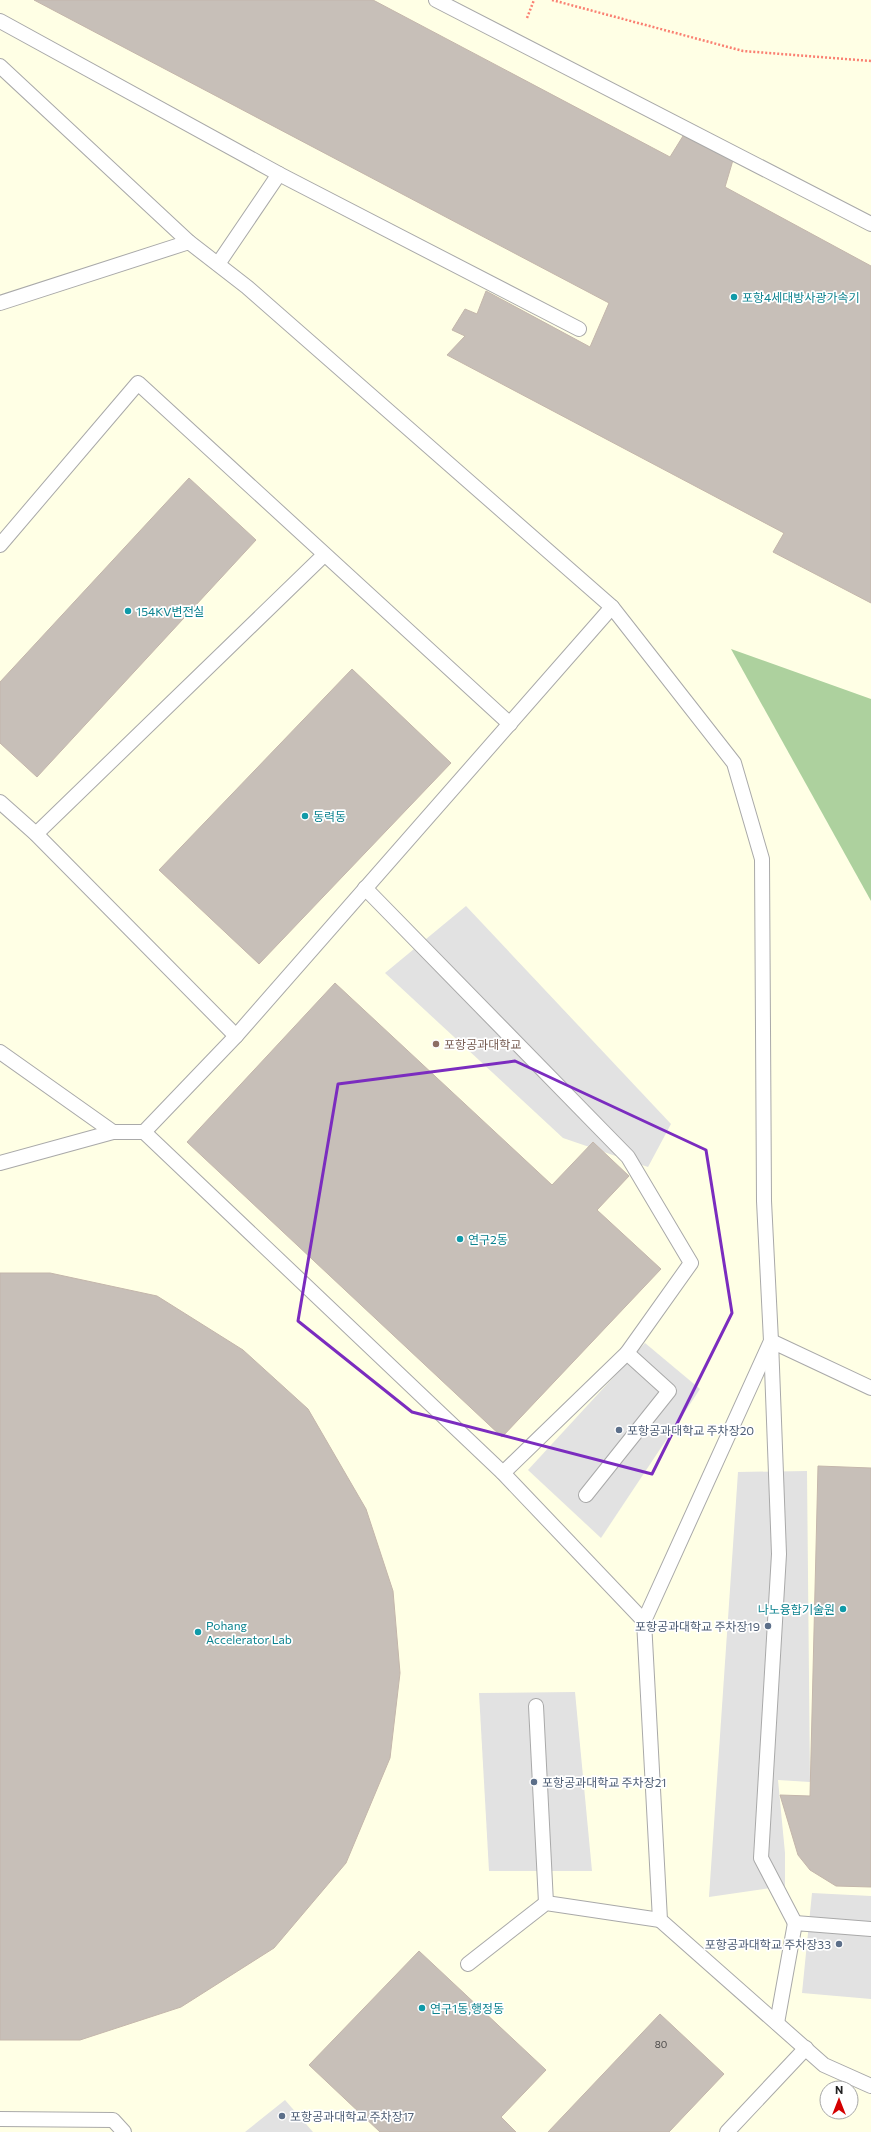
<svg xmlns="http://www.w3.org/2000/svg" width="871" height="2132" viewBox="0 0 871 2132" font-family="Commissioner,'Noto Sans KR',sans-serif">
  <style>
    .education { fill: #ffffe5; fill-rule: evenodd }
    .forest { fill: #add19e }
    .parking { fill: #e2e2e2 }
    .building { fill: #c7bfb8; stroke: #c4b6ab }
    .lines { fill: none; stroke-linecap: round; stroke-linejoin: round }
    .lane-casing { stroke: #a9a9a9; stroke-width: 16 }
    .path { stroke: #fa8072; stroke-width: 2.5; stroke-dasharray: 2 2; stroke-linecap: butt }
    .lane { stroke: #fff; stroke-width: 14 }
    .marked { fill: none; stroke: #7b2cbf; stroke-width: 3; stroke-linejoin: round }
    .culture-dot { fill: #0f9aa8; stroke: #fff; stroke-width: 1.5 }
    .education-dot { fill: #8d6e63; stroke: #fff; stroke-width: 1.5 }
    .service-dot { fill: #5c6f8a; stroke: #fff; stroke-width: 1.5 }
    .labels { text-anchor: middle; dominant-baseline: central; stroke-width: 3.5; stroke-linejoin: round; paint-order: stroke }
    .number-label { font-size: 10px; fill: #4b4948 }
    .culture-label { font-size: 12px; fill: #0d838f; stroke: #fff; text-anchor: start }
    .education-label { font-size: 12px; fill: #785e54; stroke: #fff; text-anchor: start }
    .service-label { font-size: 12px; fill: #4e5e75; stroke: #fff; text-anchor: start }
  </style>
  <rect width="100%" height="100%" fill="#f2efe9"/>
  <!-- education -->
  <path class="education" d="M0,0H871V2132H0ZM827,2088H851V2112H827Z"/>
  <!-- forest -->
  <path class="forest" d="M731,649L871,699V901Z"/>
  <!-- parking -->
  <g class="parking">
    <path d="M466,906L671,1124L648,1167L563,1138L385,973Z"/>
    <path d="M645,1343L700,1389L601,1538L528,1470Z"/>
    <path d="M807,1471L810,1782L778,1780L785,1853V1886L709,1897L738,1472Z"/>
    <path d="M575,1692L592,1871H489L479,1693Z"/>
    <path d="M812,1893L871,1896V1999L802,1993Z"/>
    <path d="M285,2100L313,2132H245Z"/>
  </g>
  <!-- building -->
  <g class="building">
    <path d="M34,0H373L670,157L683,136L733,160L725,187L871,266V603L773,552L784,533L447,355L465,336L452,330L465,309L477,314L486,291L590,347L609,303Z"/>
    <path d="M189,478L256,540L37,777L0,743V682Z"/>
    <path d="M352,669L451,763L259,964L159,870Z"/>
    <path d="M335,983L552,1185L593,1142L629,1176L597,1210L661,1269L502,1437L187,1142Z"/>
    <path d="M0,1273H50L157,1296L243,1350L308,1409L366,1509L393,1591L400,1673L390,1758L346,1863L274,1948L181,2007L80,2040H0Z"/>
    <path d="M818,1466L871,1468V1887L836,1886L810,1870L798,1855L780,1795L810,1796Z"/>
    <path d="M419,1951L546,2070L501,2117L516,2132H380L309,2065Z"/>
    <path d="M660,2014L724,2074L669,2132H548Z"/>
  </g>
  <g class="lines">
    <!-- lane casing -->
    <g class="lane-casing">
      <g id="lane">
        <path d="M436,0L871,224"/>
        <path d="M0,21L279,174L218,264"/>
        <path d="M0,66L189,242"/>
        <path d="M279,174L579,329"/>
        <path d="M0,303L189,242L247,287L612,607L734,763L762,859L764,1201L771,1341L644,1621"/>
        <path d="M0,545L138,383L510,724"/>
        <path d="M0,802L36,834L236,1036"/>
        <path d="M36,834L324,555"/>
        <path d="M365,888L628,1157L691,1263L627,1353"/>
        <path d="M0,1052L113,1132"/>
        <path d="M144,1132L236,1036L612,607"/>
        <path d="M0,1163L113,1132H144L503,1473L644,1621L660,1920L824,2065L871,2086"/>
        <path d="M503,1473L627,1353L669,1391L586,1495"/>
        <path d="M536,1706L546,1903"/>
        <path d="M795,1923L761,1858L779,1554L771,1341L871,1388"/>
        <path d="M468,1964L546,1903L660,1920"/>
        <path d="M777,2023L795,1923L871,1929"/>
        <path d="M0,2119L113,2120L124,2132"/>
        <path d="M727,2132L806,2048"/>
      </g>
    </g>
    <!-- path -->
    <g class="path">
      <path d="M552,0L743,51L871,61"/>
      <path d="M527,18L534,0"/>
    </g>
    <!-- lane -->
    <use href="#lane" class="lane"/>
  </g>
  <!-- marked area -->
  <path class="marked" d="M515,1061L706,1150L732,1313L652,1474L412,1412L298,1321L338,1084Z"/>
  <!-- markers -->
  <g class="culture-dot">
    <circle cx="734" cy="297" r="4"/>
    <circle cx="128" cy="611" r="4"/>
    <circle cx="305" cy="816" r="4"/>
    <circle cx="460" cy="1239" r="4"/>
    <circle cx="843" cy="1609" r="4"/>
    <circle cx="198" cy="1632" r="4"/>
    <circle cx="422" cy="2008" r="4"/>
  </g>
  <circle class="education-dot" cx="436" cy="1044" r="4"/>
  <g class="service-dot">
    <circle cx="619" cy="1430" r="4"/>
    <circle cx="768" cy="1626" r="4"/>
    <circle cx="534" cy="1782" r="4"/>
    <circle cx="839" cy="1944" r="4"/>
    <circle cx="282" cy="2116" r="4"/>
  </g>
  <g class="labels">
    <!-- number labels -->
    <g class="number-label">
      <text x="661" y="2044">80</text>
    </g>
    <!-- culture labels -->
    <g class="culture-label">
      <text x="742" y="297">포항4세대방사광가속기</text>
      <text x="136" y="611">154KV변전실</text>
      <text x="313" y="816">동력동</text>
      <text x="468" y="1239">연구2동</text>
      <text x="835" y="1609" text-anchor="end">나노융합기술원</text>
      <text x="206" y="1625">Pohang<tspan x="206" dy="14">Accelerator Lab</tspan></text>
      <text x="430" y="2008">연구1동,행정동</text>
    </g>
    <!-- education labels -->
    <g class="education-label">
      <text x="444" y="1044">포항공과대학교</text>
    </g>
    <!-- service labels -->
    <g class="service-label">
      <text x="627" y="1430">포항공과대학교 주차장20</text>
      <text x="760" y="1626" text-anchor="end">포항공과대학교 주차장19</text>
      <text x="542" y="1782">포항공과대학교 주차장21</text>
      <text x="831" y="1944" text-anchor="end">포항공과대학교 주차장33</text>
      <text x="290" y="2116">포항공과대학교 주차장17</text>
    </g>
  </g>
  <!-- north arrow -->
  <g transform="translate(839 2100)"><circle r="19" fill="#ffffff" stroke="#a7a7a7"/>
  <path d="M0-3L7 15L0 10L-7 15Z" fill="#d40000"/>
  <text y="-6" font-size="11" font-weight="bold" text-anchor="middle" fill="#222222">N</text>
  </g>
</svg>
